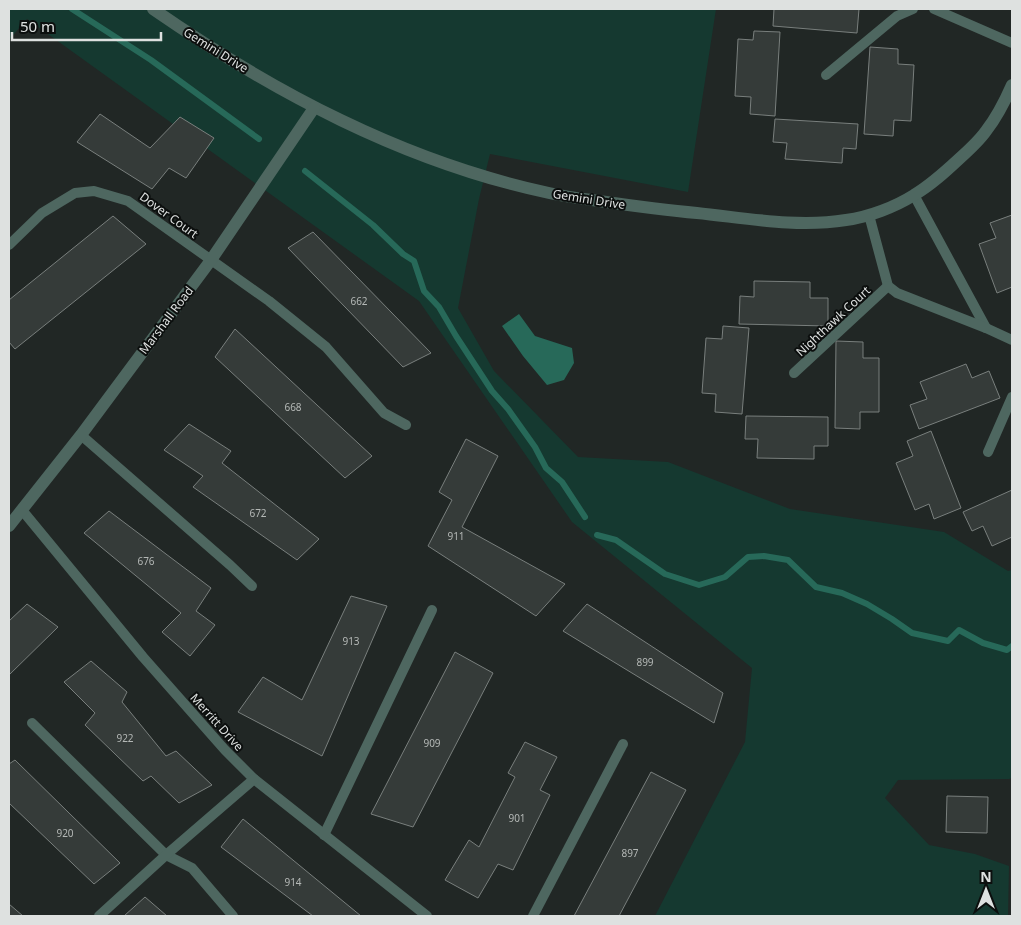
<svg xmlns="http://www.w3.org/2000/svg" width="1021" height="925" viewBox="0 0 1021 925" font-family="'Noto Sans',sans-serif">
  <style>
    .green { fill: #153930 }
    .water { fill: #276959 }
    .lines { fill: none; stroke-linecap: round; stroke-linejoin: round }
    .stream { stroke: #276959; stroke-width: 6 }
    .building { fill: #353b39; stroke: #797f7d }
    .service { stroke: #4e6760; stroke-width: 10 }
    .tertiary { stroke: #4e6760; stroke-width: 12 }
    .labels { text-anchor: middle; dominant-baseline: central; stroke-width: 4; stroke-linejoin: round; paint-order: stroke }
    .number-label { font-size: 10px; fill: #b4b8b6 }
    .street-label { font-size: 12px; fill: #dee1e0; stroke: #0c0f0e }
  </style>
  <rect width="100%" height="100%" fill="#212725"/>
  <!-- green -->
  <path class="green" d="M9,9H716L688,192L490,154L479,199L458,308L494,371L578,457L668,462L790,509L944,532L1008,571L1012,570V778L1009,779L898,780L885,798L929,845L975,854L1009,866L1008,916H655L745,742L752,668L572,522L419,301L27,19L9,40Z"/>
  <!-- water -->
  <path class="water" d="M519,314L535,336L572,348L574,363L564,380L547,385L523,356L502,326Z"/>
  <g class="lines">
    <!-- stream -->
    <g class="stream">
      <path d="M72,9L151,60L259,139"/>
      <path d="M305,171L373,225L403,254L414,261L424,291L439,307L456,336L492,391L508,409L535,447L546,468L562,482L585,517"/>
      <path d="M597,535L616,540L665,574L699,585L725,577L748,557L764,556L788,560L816,587L842,593L867,604L892,619L912,633L948,641L959,630L983,643L1007,650L1012,646"/>
    </g>
  </g>
  <!-- building -->
  <g class="building">
    <path d="M774,9H859L857,33L773,26Z"/>
    <path d="M754,31L780,32L775,116L750,114L751,97L735,96L738,39L753,40Z"/>
    <path d="M870,47L898,49V64L914,65L911,121L894,120L893,136L864,134Z"/>
    <path d="M100,114L150,148L180,117L214,138L186,178L169,168L152,189L77,142Z"/>
    <path d="M775,119L858,124L856,149L843,148L842,163L785,159L787,143L773,142Z"/>
    <path d="M1012,215V287L997,293L979,244L996,238L990,223Z"/>
    <path d="M113,216L146,244L15,349L9,342V300Z"/>
    <path d="M313,232L431,353L403,367L288,248Z"/>
    <path d="M754,281L810,282V298H828V326L739,324L740,296L754,297Z"/>
    <path d="M723,326L749,328L742,414L715,412L716,394L702,393L706,338L722,339Z"/>
    <path d="M235,329L372,456L345,478L215,357Z"/>
    <path d="M836,341L863,342V358H879V412H860V429L835,428Z"/>
    <path d="M966,364L972,378L989,371L1000,398L919,429L910,405L927,399L920,382Z"/>
    <path d="M746,416L828,417V446H814V459L757,458L758,439H745Z"/>
    <path d="M189,424L231,451L222,463L319,539L297,560L193,487L203,476L164,450Z"/>
    <path d="M931,431L961,508L934,519L929,504L915,510L896,463L913,456L907,441Z"/>
    <path d="M466,439L498,456L462,527L565,584L536,616L428,546L452,500L439,492Z"/>
    <path d="M1012,490V537L992,546L983,526L972,531L963,512Z"/>
    <path d="M109,511L211,588L196,611L215,625L190,656L162,632L181,613L84,533Z"/>
    <path d="M351,596L387,606L322,756L238,712L263,677L302,700Z"/>
    <path d="M27,604L58,627L9,675V621Z"/>
    <path d="M587,604L723,693L714,723L563,631Z"/>
    <path d="M455,652L493,673L413,827L371,814Z"/>
    <path d="M91,661L127,692L122,702L166,756L176,751L212,785L179,803L151,776L143,781L85,725L95,713L64,682Z"/>
    <path d="M525,742L557,757L540,790L550,795L513,870L498,864L478,898L445,880L469,840L479,847L515,777L508,773Z"/>
    <path d="M15,760L120,863L94,884L9,803V764Z"/>
    <path d="M651,772L686,790L619,916H574Z"/>
    <path d="M947,796L988,797L987,833L946,832Z"/>
    <path d="M243,819L361,916H313L221,847Z"/>
    <path d="M145,897L167,916H124Z"/>
    <path d="M9,904L23,916H9Z"/>
  </g>
  <g class="lines">
    <!-- service -->
    <g class="service">
      <path d="M934,9L1012,43"/>
      <path d="M826,75L897,16L913,9"/>
      <path d="M914,195L986,328"/>
      <path d="M869,215L888,286L897,293L986,328L1012,340"/>
      <path d="M9,245L42,213L75,193L94,191L128,201L269,301L326,347L384,413L406,425"/>
      <path d="M794,373L888,286"/>
      <path d="M81,435L230,565L252,586"/>
      <path d="M988,452L1012,397"/>
      <path d="M22,510L143,657L225,750L254,779L427,916"/>
      <path d="M32,723L166,855L192,868L233,916"/>
      <path d="M324,835L432,610"/>
      <path d="M99,916L166,855L254,779"/>
      <path d="M533,916L623,744"/>
    </g>
    <!-- tertiary -->
    <g class="tertiary">
      <path d="M153,9C273,92 404,162 549,193C563,196 577,198 592,200C627,205 662,210 697,213C746,218 797,228 846,220C869,217 895,207 914,195C931,185 945,172 959,159C969,150 979,141 986,131C997,117 1005,101 1012,85"/>
      <path d="M9,526L81,435L211,260L314,108"/>
    </g>
  </g>
  <g class="labels">
    <!-- number labels -->
    <g class="number-label">
      <text x="359" y="301">662</text>
      <text x="293" y="407">668</text>
      <text x="258" y="513">672</text>
      <text x="456" y="536">911</text>
      <text x="146" y="561">676</text>
      <text x="351" y="641">913</text>
      <text x="645" y="662">899</text>
      <text x="125" y="738">922</text>
      <text x="432" y="743">909</text>
      <text x="517" y="818">901</text>
      <text x="65" y="833">920</text>
      <text x="630" y="853">897</text>
      <text x="293" y="882">914</text>
    </g>
    <!-- street labels -->
    <g class="street-label">
      <text transform="translate(216 50) rotate(32)">Gemini Drive</text>
      <text transform="translate(589 199) rotate(9)">Gemini Drive</text>
      <text transform="translate(169 215) rotate(36)">Dover Court</text>
      <text transform="translate(166 320) rotate(-53)">Marshall Road</text>
      <text transform="translate(833 321) rotate(-43)">Nighthawk Court</text>
      <text transform="translate(217 722) rotate(48)">Merritt Drive</text>
    </g>
  </g>
  <!-- border -->
  <rect width="1021" height="925" fill="none" stroke="#dee1e0" stroke-width="20"/>
  <!-- north arrow -->
  <g transform="translate(986 890)" stroke="#0c0f0e" stroke-width="4" paint-order="stroke">
  <path d="M0-4L9 19L0 12L-9 19Z" fill="#dee1e0"/>
  <text y="-8" font-size="14" font-weight="bold" text-anchor="middle" fill="#dee1e0">N</text>
  </g>
  <!-- scale -->
  <path d="M12 32v8h149v-8" fill="none" stroke="#dee1e0" stroke-width="2.5"/>
  <text x="20" y="32" font-size="15" fill="#dee1e0" stroke="#0c0f0e" stroke-width="4" paint-order="stroke">50 m</text>
</svg>
